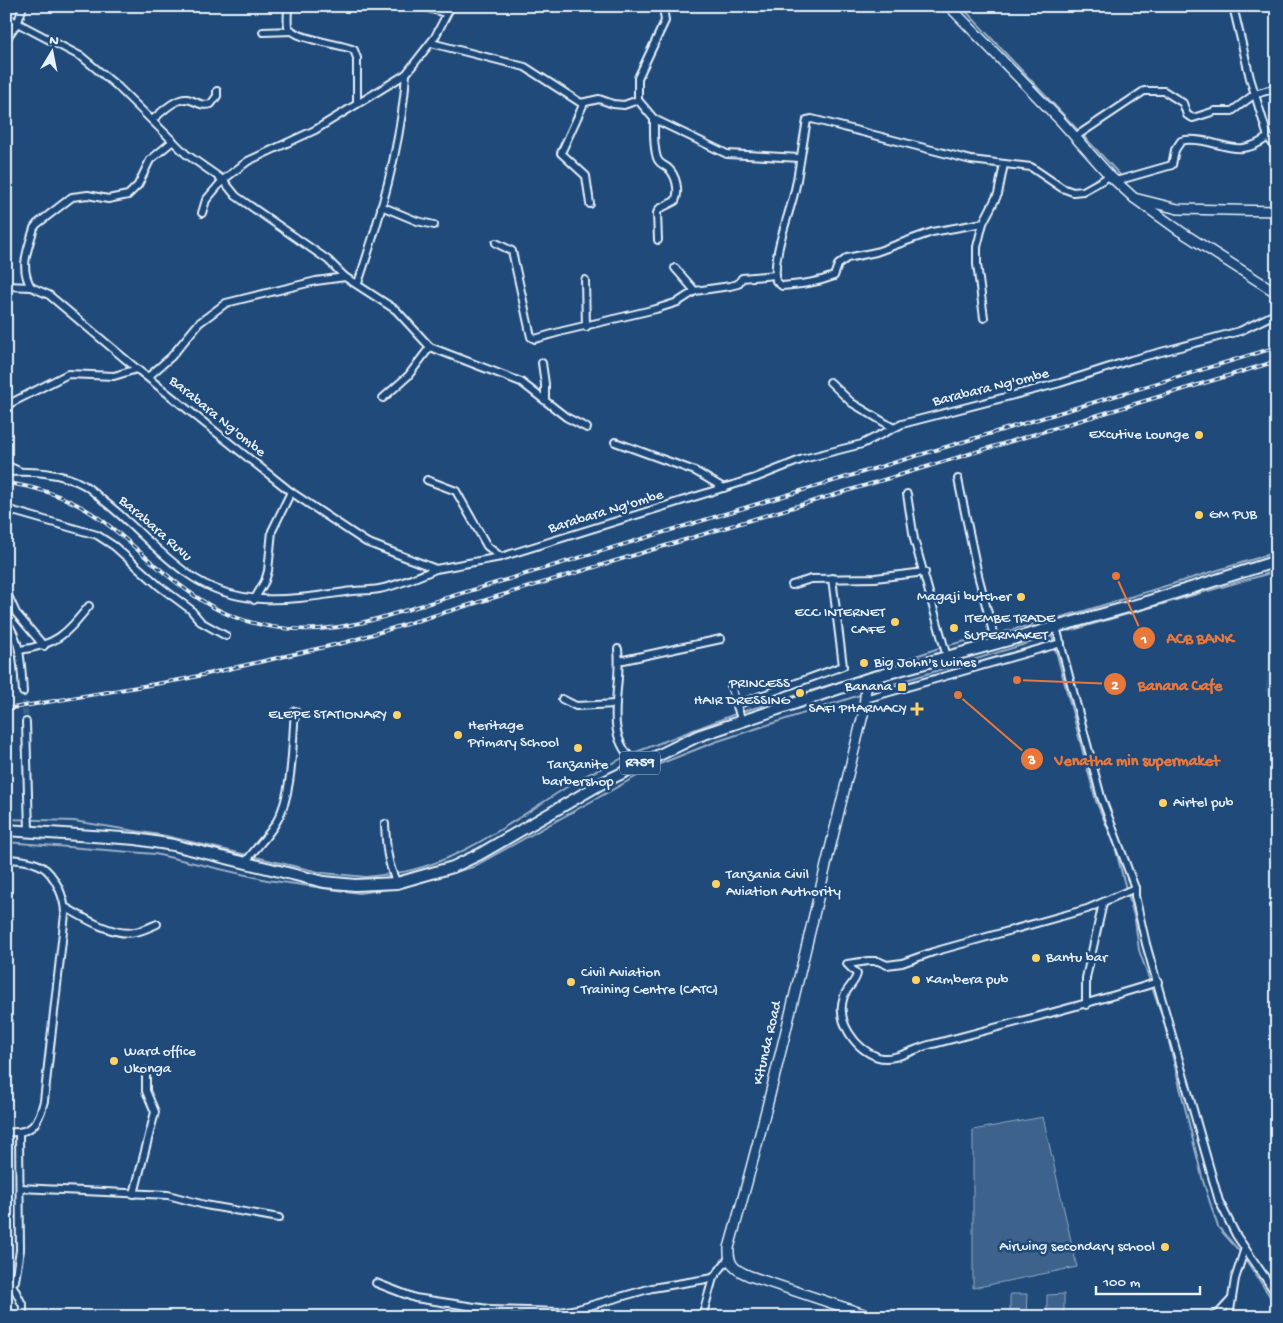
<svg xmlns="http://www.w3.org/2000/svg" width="1283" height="1323" viewBox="0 0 1283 1323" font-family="'Gochi Hand',sans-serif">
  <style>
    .built { fill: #2e5683 }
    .green { fill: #3c628c; stroke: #92aac2 }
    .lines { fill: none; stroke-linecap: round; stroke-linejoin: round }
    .stream { stroke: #9ab0c7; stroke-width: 2 }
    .minor-tunnel { stroke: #3d638d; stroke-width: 6; stroke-dasharray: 6 3; stroke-linecap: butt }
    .minor-casing { stroke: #e8f1f8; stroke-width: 10 }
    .tertiary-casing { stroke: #e8f1f8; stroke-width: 12 }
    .secondary-casing { stroke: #e8f1f8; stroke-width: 12 }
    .primary-casing { stroke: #e8f1f8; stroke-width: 14 }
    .minor { stroke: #1f4a7a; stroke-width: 6 }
    .tertiary { stroke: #1f4a7a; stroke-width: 9 }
    .secondary { stroke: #1f4a7a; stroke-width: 9 }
    .primary { stroke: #1f4a7a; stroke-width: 10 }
    .rail-casing { stroke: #e8f1f8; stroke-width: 4 }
    .rail { stroke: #1f4a7a; stroke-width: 2; stroke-dasharray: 5.5; stroke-linecap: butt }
    .poi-dot { fill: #ffd166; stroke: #1f4a7a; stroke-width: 2 }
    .labels { text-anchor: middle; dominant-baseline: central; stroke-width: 5; stroke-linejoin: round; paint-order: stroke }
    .shield { fill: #1f4a7a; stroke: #acbfd2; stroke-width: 1 }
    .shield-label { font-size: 14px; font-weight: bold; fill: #e8f1f8 }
    .street-label { font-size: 15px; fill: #e8f1f8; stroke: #1f4a7a }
    .poi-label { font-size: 15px; fill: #e8f1f8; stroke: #1f4a7a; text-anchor: start }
    .leader { fill: none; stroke: #e8773b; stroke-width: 2 }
    .callout-dot { fill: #e8773b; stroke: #1f4a7a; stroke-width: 2 }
    .mark-label { font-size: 15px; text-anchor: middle; font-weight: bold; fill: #fff }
    .callout-label { font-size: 16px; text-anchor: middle; font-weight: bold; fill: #e8773b; stroke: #1f4a7a; stroke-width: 5; stroke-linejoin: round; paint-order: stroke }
  </style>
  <rect width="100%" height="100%" fill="#1f4a7a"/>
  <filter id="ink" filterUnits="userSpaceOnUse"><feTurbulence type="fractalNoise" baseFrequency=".02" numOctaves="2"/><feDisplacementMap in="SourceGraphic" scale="10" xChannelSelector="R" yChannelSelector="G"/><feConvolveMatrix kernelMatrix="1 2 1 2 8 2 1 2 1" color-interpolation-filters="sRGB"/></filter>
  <g filter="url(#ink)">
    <!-- built -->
    <path class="built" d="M1277,599V708L1265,691Z"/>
    <!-- green -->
    <g class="green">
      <path d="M1043,1117L1077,1267L973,1288V1130Z"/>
      <path d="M6,1145L11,1146L8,1266H6Z"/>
      <path d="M1010,1294H1027L1026,1317H1010Z"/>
      <path d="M1064,1294V1317H1047V1295Z"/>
    </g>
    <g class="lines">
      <!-- stream -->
      <g class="stream">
        <path d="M961,6L1123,178"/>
        <path d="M1069,631L1277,571"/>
        <path d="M996,634L1084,611L1277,552"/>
        <path d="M1055,647L1096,801L1114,843L1126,889"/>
        <path d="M870,691L1052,636L1054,643"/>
        <path d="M631,754L738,713L843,681L945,646L991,635"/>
        <path d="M6,819L74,821L166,836L323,873L366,877L391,874"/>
        <path d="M6,842L155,854L267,880L359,893L397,888"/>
        <path d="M396,873C463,864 528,809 585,776C598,769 613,764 626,756"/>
        <path d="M409,885L473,867L657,765L715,742L863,694"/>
        <path d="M1128,894L1135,920L1139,950L1164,1022L1203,1181L1218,1227L1241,1253"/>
        <path d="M1244,1257L1277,1307"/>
      </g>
      <!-- minor-tunnel -->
      <path class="minor-tunnel" d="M23,692L26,722"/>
      <!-- minor casing -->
      <g class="minor-casing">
        <g id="minor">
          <path d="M288,6C288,12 287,20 288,26C293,40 340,43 354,50L357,58V104"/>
          <path d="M420,6L446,13"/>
          <path d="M663,6L665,21L638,78V100L654,119L727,154L800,158"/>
          <path d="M1233,6L1250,78L1268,137L1277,150"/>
          <path d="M6,17L82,57L117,86L186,154L223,180L236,196L328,260L345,277"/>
          <path d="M263,32L292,31"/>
          <path d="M6,39L18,22L23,6"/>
          <path d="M431,43L525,67L581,103L599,99L613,104L624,105L638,100"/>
          <path d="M584,103L561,153L586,176L590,204"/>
          <path d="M654,119C654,131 653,146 657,158C659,164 663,164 668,168C676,175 680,191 675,201L659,209L657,213L658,240"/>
          <path d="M152,120C161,113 175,98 187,99C197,101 200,107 211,104L217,96V91"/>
          <path d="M1075,137L1144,91H1164L1183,103L1187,115L1193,118L1215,111H1232L1255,94L1277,88"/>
          <path d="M1116,181L1172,165L1175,150L1181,141L1185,140C1219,137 1235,162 1268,137"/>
          <path d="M381,206L417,221L434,225"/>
          <path d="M202,213L206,200L223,180L248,161L315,130L406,74L435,37L451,6"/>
          <path d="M983,223L932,232L876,252L847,258L838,265L834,276C816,283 801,284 782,286L776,281C773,249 790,216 796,185C800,164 803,142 807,120L812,119L971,160L1031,167L1062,188L1073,192L1083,191L1110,176"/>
          <path d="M496,243L512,251L531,337L535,339L563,331L656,309L678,302L695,291L730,286L738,284L742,278L776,275"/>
          <path d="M675,268L695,291"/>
          <path d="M585,280L586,327"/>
          <path d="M358,283C380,219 402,142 406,74"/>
          <path d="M6,286L31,287L49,295L137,369L291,492L366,542L436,569L501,557L755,478L803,459L862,444L902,424L1060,383L1131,360L1240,331L1277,313"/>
          <path d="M31,287C19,267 28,249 34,228L37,224L72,197L88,195L108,199L128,195L138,185L150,160L173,141"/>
          <path d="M984,318L977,264V247L983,223L998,194L1004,164"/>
          <path d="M542,363L545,384V399"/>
          <path d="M148,377L171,357L199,323L226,303L316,281L345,277L396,310L430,347L521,382L566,417L587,428"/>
          <path d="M830,382L852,403L892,427"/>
          <path d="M383,398L408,376L430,347"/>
          <path d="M6,408L11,403L68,374L114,376L137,369"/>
          <path d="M615,442L695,471L724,488"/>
          <path d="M6,465L19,471"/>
          <path d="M6,472C32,471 61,472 84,485C91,489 98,496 105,502C133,524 158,553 188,574C238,609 289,600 345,592C356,590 368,591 379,589C399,585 417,577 436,569"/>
          <path d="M958,479L978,575L996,644"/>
          <path d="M427,480L456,491L487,546L501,557"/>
          <path d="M907,494L914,539L947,657"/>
          <path d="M6,509L97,535L114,546L159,586L190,609L201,622L226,636"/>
          <path d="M792,585L811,579L875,578L925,572"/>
          <path d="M6,591L16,613L44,646"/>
          <path d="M254,600L265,581L268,571L272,531L291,492"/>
          <path d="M6,621C22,642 21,667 23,692"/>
          <path d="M1056,627L1101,797L1135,888V896L1146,944L1219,1201L1236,1235L1277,1295"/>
          <path d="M618,649C623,690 600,734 637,764"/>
          <path d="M20,650C58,644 65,635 89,606"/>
          <path d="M619,661L721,639"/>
          <path d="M731,686L742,722"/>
          <path d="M562,699L576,706L616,704"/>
          <path d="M865,699L1061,643"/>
          <path d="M736,705L843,666L832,578"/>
          <path d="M26,722L29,831"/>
          <path d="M385,824C386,844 387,864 397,883"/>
          <path d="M6,859C16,859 32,861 41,866C55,874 65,898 65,914L44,1101C38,1125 32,1134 6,1132"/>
          <path d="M245,863C255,848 270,835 278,819C293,791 292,744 295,711"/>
          <path d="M1135,888L1087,909L933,952L902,963L887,965L878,961H868L847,964L857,974C855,983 847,988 844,996C835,1021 855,1049 878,1057C893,1062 914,1049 929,1045C1006,1025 1082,1006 1158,982"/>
          <path d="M65,907C82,917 114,937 135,932C142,931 150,927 157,924"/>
          <path d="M1086,1005V978L1103,903"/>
          <path d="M20,1188L168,1195L205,1205L279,1218"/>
          <path d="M134,1194L155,1112L146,1091V1071"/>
          <path d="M376,1283L415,1298L488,1309"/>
          <path d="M12,1284L23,1306V1317"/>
          <path d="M6,1286L15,1281L20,1250L19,1133"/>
          <path d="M470,1317L489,1310L560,1312L578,1309L652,1288L713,1278"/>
          <path d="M702,1317L713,1278L729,1258"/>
          <path d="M1211,1317L1219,1313L1231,1300"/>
          <path d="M1229,1317L1235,1279L1245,1248"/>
        </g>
      </g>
      <!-- tertiary casing -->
      <g class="tertiary-casing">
        <g id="tertiary">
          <path d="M1134,198L1180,231L1277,293"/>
          <path d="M867,679L863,715C818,892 779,1072 729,1248C728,1265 735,1270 750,1276L873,1317"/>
        </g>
      </g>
      <!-- secondary casing -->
      <g class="secondary-casing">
        <path id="secondary" d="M949,6L1059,119L1110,176L1134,198L1178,209L1277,211"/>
      </g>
      <!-- primary casing -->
      <g class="primary-casing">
        <path id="primary" d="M6,830L136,839L173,845L324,882L355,885L397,883L453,867L480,854L604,782L698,736L867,679L1143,603L1277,561"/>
      </g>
      <!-- minor -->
      <use href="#minor" class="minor"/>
      <!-- tertiary -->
      <use href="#tertiary" class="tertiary"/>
      <!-- secondary -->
      <use href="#secondary" class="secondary"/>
      <!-- primary -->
      <use href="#primary" class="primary"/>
      <!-- rail casing -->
      <g class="rail-casing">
        <g id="rail">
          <path d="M6,483C101,495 124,548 195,596C251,635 317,636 380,618L1277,347"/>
          <path d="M6,709L185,679L347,642L1277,361"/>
        </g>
      </g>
      <!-- rail -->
      <use href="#rail" class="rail"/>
    </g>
  </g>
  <!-- markers -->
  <g class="poi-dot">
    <circle cx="1199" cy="435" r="5"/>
    <circle cx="1199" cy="515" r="5"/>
    <circle cx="1021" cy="597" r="5"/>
    <circle cx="895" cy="622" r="5"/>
    <circle cx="954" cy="628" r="5"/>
    <circle cx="864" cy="663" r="5"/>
    <rect x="897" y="682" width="10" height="10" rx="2.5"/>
    <circle cx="800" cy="693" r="5"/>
    <path d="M914.5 701.5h5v5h5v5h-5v5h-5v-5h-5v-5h5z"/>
    <circle cx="397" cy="715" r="5"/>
    <circle cx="458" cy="735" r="5"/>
    <circle cx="578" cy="748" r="5"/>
    <circle cx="1163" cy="803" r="5"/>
    <circle cx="716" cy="884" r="5"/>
    <circle cx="1036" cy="958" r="5"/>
    <circle cx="916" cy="980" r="5"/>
    <circle cx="571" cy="982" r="5"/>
    <circle cx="114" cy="1061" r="5"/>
    <circle cx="1165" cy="1247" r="5"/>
  </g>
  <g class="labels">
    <!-- shield labels -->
    <rect class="shield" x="620" y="751.5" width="40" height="23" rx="4"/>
    <g class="shield-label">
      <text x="640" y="763">R759</text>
    </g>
    <!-- street labels -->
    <g class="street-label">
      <text transform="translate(991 388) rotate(-14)">Barabara Ng'ombe</text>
      <text transform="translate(217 417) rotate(39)">Barabara Ng'ombe</text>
      <text transform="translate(606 512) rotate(-17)">Barabara Ng'ombe</text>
      <text transform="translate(155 529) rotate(41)">Barabara Ruvu</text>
      <text transform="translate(768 1043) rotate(-77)">Kitunda Road</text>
    </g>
    <!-- poi labels -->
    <g class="poi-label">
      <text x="1189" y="435" text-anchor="end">Excutive Lounge</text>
      <text x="1209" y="515">GM PUB</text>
      <text x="1011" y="597" text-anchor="end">Magaji butcher</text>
      <text x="885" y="613" text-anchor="end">ECC INTERNET<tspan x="885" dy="17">CAFE</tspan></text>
      <text x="964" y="619">ITEMBE TRADE<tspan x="964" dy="17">SUPERMAKET</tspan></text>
      <text x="874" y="663">Big John's wines</text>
      <text x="790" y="684" text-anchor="end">PRINCESS<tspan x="790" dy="17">HAIR DRESSING</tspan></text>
      <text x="892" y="687" text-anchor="end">Banana</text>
      <text x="907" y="709" text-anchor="end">SAFI PHARMACY</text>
      <text x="387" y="715" text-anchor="end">ELEPE STATIONARY</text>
      <text x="468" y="726">Heritage<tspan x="468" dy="17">Primary School</tspan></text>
      <text x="578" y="765" text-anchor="middle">Tanzanite<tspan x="578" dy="17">barbershop</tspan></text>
      <text x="1173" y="803">Airtel pub</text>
      <text x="726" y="875">Tanzania Civil<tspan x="726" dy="17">Aviation Authority</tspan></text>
      <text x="1046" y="958">Bantu bar</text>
      <text x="581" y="973">Civil Aviation<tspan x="581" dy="17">Training Centre (CATC)</tspan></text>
      <text x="926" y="980">Kambera pub</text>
      <text x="124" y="1052">Ward office<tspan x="124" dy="17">Ukonga</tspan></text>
      <text x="1155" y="1247" text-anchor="end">Airwing secondary school</text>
    </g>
  </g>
  <!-- callouts -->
  <path class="leader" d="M1116 576L1144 638M1017 680L1115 684M958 695L1032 759"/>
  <g class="callout-dot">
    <circle cx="1116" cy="576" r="5"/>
    <circle cx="1017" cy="680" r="5"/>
    <circle cx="958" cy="695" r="5"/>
    <circle cx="1144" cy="638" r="12"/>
    <circle cx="1115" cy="684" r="12"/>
    <circle cx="1032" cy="759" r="12"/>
  </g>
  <g class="mark-label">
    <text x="1144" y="643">1</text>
    <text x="1115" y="689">2</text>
    <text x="1032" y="764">3</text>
  </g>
  <g class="callout-label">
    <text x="1200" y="643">ACB BANK</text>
    <text x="1180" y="690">Banana Cafe</text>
    <text x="1137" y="765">Venatha min supermaket</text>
  </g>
  <!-- margin -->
  <rect width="1283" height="1323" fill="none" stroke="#1f4a7a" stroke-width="25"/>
  <rect x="12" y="12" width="1258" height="1298" fill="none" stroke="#e8f1f8" stroke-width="2" filter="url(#ink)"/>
  <!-- north arrow -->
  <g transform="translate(52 52) rotate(10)" stroke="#1f4a7a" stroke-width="4" paint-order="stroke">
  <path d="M0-4L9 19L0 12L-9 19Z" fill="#e8f1f8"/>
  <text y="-8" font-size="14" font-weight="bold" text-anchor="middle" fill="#e8f1f8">N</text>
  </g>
  <!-- scale -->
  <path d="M1096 1286v8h104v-8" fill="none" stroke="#e8f1f8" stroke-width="2.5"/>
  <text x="1103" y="1286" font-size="15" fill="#e8f1f8" stroke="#1f4a7a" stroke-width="4" paint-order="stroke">100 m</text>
</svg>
